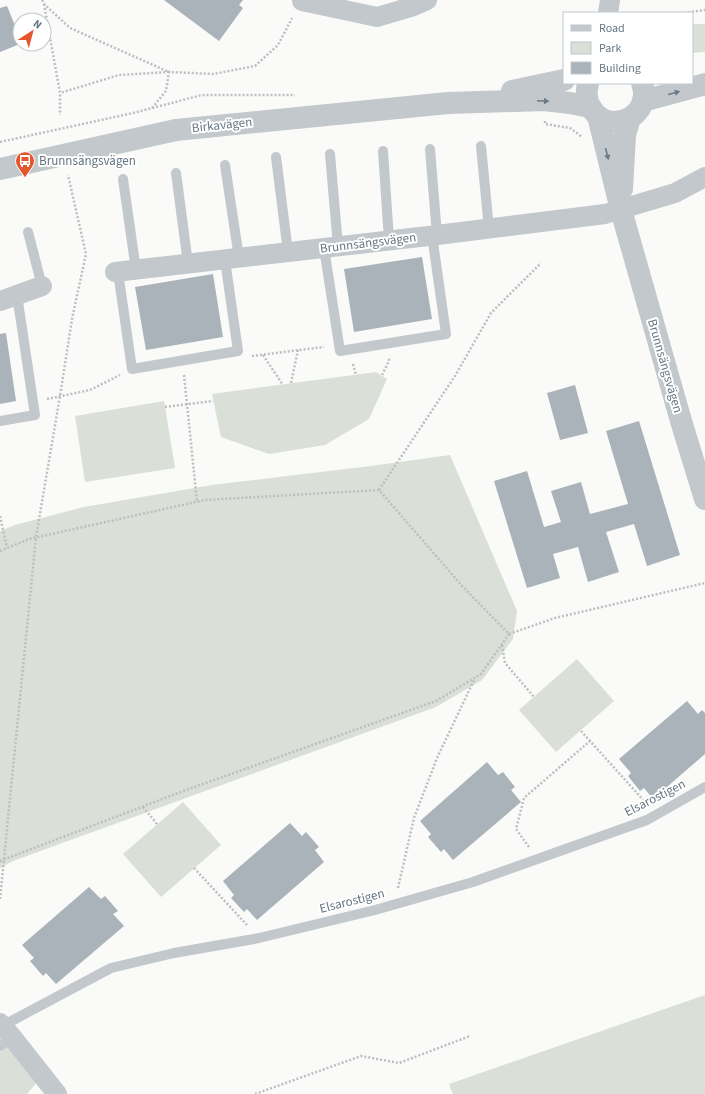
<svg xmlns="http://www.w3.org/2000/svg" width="705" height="1094" viewBox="0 0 705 1094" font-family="'Source Sans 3',sans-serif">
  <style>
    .green { fill: #dadfd7 }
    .building { fill: #aab3b9 }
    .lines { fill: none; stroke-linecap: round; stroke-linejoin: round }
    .path { stroke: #bbbfc2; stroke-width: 2.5; stroke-dasharray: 2 2; stroke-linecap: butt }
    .service { stroke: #c3c8cc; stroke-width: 10 }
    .minor { stroke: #c3c8cc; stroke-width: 20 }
    .tertiary { stroke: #c3c8cc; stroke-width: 22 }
    .oneway { fill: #6a7a87 }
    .labels { text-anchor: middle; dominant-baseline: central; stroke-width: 4; stroke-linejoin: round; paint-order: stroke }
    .street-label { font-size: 13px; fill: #657683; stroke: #fff }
    .poi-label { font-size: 13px; fill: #657683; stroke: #fff; text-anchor: start }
  </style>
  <rect width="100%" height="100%" fill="#fafaf8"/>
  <!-- green -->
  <g class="green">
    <path d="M692,24H705V52L692,53Z"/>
    <path d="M376,372L387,379L369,419L325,445L269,454L221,437L212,394Z"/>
    <path d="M164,401L175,468L85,482L75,416Z"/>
    <path d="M450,455L517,611L513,639L482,680L436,707L13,861L0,868V531L15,525L84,507L212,485L371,466Z"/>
    <path d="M577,659L614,701L556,752L519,710Z"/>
    <path d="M183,802L221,845L161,897L123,854Z"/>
    <path d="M705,995V1094H453L449,1084Z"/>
    <path d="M9,1044L38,1081L27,1094H0V1052Z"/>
  </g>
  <!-- building -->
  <g class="building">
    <path d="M164,0H243L239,5L243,8L219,41Z"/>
    <path d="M7,6L20,38V44L0,52V8Z"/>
    <path d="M422,257L432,319L354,332L344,269Z"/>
    <path d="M213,274L223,337L146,350L135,287Z"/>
    <path d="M6,333L16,401L0,404V334Z"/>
    <path d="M575,385L588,433L560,440L547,393Z"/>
    <path d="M639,421L680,555L647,566L634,524L606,532L619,572L588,582L578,547L553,554L560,578L527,588L494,481L527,471L544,527L561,522L551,491L581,482L590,514L628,504L606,431Z"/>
    <path d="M687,701L698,714L702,710L705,713V754L653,799L644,788L640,791L628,776L631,773L619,759Z"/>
    <path d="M487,762L498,775L503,772L515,787L511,790L521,802L453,860L444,849L441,852L428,837L431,834L420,821Z"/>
    <path d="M290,823L302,836L306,832L319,847L315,850L324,862L257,920L247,909L244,912L231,898L234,895L223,881Z"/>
    <path d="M89,887L101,899L105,896L118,911L113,914L124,926L56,984L46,973L43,976L30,961L34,958L22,945Z"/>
  </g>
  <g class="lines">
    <!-- path -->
    <g class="path">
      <path d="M42,0L44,4L70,28L169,72L119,75L60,93"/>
      <path d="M44,4L60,93V115"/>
      <path d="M684,13L705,10"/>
      <path d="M152,108L166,91L169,72L213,74L255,66L278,45L292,18"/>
      <path d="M545,121V124L570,128L582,137"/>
      <path d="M0,142L133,113L202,95H295"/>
      <path d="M263,355L283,385"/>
      <path d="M252,356L324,347"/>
      <path d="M353,364L356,375"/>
      <path d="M184,375L197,502"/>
      <path d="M382,375L389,361V358"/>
      <path d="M291,383L298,350"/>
      <path d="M47,399L90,390L120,375"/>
      <path d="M165,407L213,401"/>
      <path d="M379,490L455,376L491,313L541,263"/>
      <path d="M0,516L7,548"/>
      <path d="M0,551L29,539L205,500L379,490L463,587L509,634L555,618L705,583"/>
      <path d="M502,645L505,663L534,697"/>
      <path d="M581,731L646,803"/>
      <path d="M143,807L157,824"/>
      <path d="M529,847L516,829L524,798L590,741"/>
      <path d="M0,861L186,790L436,701L481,674L509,634"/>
      <path d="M194,868L247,925"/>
      <path d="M398,888L414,818L437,758L475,678"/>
      <path d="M0,899L36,537L60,396L72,319L86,254L68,175"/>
      <path d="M255,1094L361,1056L399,1063L470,1036"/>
    </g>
    <!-- service -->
    <g class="service">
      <path d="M481,146L489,229"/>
      <path d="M430,149L437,235"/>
      <path d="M383,151L389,240"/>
      <path d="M330,154L338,246"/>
      <path d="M276,157L288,252"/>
      <path d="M225,165L239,258"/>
      <path d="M176,173L188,264"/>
      <path d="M123,179L136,270"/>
      <path d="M28,232L42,286"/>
      <path d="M324,248L340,351L446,334L432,235"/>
      <path d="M118,272L132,369L238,351L225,260"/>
      <path d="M0,421L35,415L17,295"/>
      <path d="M2,1026L111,968L174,953L237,942L259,938L375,910L473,882L647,820L705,787"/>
      <path d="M0,1046L12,1037"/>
    </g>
    <!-- minor -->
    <g class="minor">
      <path d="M302,1L377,17L411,7L427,0"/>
      <path d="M608,13L610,0"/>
      <path d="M115,272L437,235L605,214L675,193L705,177"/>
      <path d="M0,301L42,286"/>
      <path d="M0,1023L12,1037L57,1094"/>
    </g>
    <!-- tertiary -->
    <g class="tertiary">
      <path d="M588,83C586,91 586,102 592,109C594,112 596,115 598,116C613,128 638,120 643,101C645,95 644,89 642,83"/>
      <path d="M512,91L564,80"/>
      <path d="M643,101L705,84"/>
      <path d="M598,116L621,210L681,421L705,499"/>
      <path d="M0,169L176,130L448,103L544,100L570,103L590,107"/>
      <path d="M622,189L625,135L630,118"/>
    </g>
  </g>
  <!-- one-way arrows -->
  <defs><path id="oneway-solid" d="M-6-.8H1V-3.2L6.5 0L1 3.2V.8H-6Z"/></defs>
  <g class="oneway">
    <use href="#oneway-solid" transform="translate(674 93) rotate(-15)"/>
    <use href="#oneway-solid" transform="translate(543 101) rotate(2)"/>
    <use href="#oneway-solid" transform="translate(607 154) rotate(76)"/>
  </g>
  <!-- icons -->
  <defs>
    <g id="bus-pin" transform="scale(1)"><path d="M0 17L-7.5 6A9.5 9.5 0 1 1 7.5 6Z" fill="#e4572e" stroke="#fff"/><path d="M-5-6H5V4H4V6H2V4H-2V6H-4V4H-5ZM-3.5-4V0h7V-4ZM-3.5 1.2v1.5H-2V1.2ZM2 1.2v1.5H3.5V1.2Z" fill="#fff"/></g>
  </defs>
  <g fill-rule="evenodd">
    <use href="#bus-pin" x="25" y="161"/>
  </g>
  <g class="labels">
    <!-- street labels -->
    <g class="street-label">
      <text transform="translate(222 125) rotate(-6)">Birkavägen</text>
      <text transform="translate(368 243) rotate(-7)">Brunnsängsvägen</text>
      <text transform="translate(665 366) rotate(74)">Brunnsängsvägen</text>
      <text transform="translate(655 798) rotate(-27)">Elsarostigen</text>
      <text transform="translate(352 901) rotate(-14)">Elsarostigen</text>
    </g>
    <!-- poi labels -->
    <g class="poi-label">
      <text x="39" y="161">Brunnsängsvägen</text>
    </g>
  </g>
  <!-- legend -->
  <rect x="563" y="12" width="130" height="72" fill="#ffffff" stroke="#c1c8cd"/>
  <rect x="571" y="25" width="20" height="6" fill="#c3c8cc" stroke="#c1c8cd"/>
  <text x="599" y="32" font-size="12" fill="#657683">Road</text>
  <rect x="571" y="42" width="20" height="12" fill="#dadfd7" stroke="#c1c8cd"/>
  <text x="599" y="52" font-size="12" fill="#657683">Park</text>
  <rect x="571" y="62" width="20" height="12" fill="#aab3b9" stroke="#c1c8cd"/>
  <text x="599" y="72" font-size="12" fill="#657683">Building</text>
  <!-- north arrow -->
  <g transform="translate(32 32) rotate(36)"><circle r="19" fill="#ffffff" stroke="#c1c8cd"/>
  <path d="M0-3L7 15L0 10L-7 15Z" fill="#e4572e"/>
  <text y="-6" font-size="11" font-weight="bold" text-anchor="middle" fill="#657683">N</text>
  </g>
</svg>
